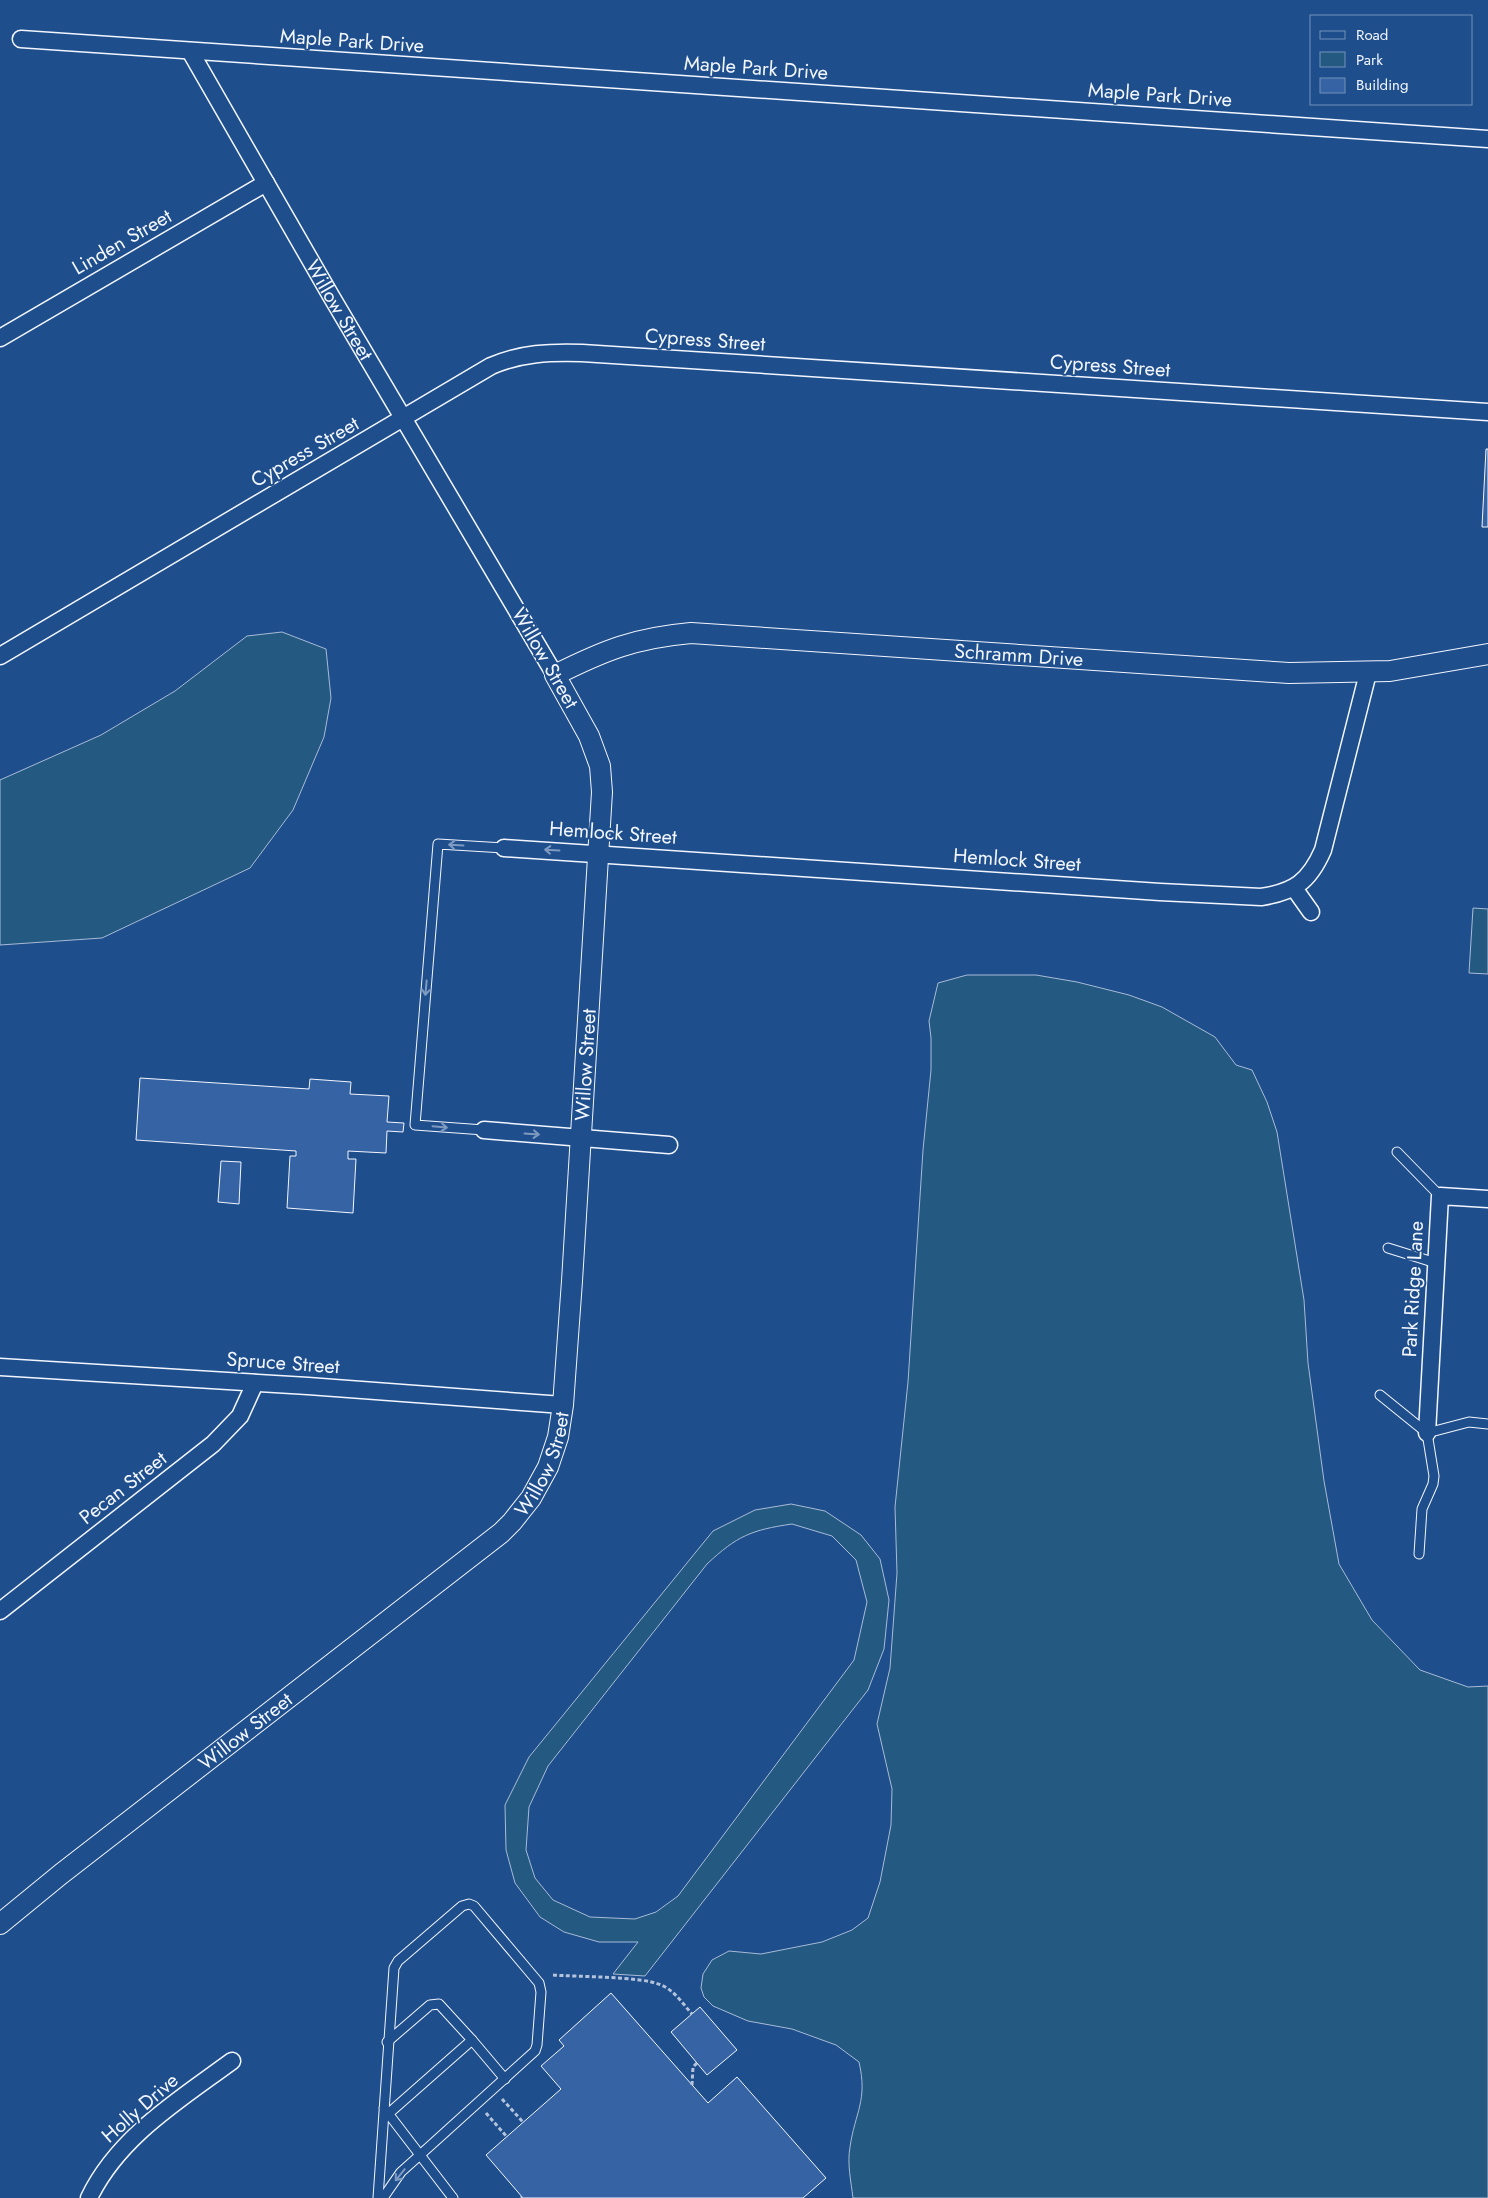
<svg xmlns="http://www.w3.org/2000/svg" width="1488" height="2198" viewBox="0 0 1488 2198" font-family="Jost,sans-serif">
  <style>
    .green { fill: #245a82; stroke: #a8bbd7; fill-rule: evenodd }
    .building { fill: #3563a3; stroke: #f2f6ff }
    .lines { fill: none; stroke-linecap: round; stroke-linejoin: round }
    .service-casing { stroke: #f2f6ff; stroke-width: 11 }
    .minor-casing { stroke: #f2f6ff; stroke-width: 19 }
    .tertiary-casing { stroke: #f2f6ff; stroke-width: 22 }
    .path { stroke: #b3c4dc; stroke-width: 3; stroke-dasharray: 4 2.5; stroke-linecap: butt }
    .service { stroke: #1f4e8c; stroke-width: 9 }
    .minor { stroke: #1f4e8c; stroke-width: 16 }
    .tertiary { stroke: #1f4e8c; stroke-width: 20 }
    .oneway { stroke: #7e9ac0 }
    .labels { text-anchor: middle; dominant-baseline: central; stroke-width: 4; stroke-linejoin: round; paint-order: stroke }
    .street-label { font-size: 20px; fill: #f2f6ff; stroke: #1f4e8c }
  </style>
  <rect width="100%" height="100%" fill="#1f4e8c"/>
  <!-- green -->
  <g class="green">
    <path d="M282,632L326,649L331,698L324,737L293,810L250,868L102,938L0,945V780L101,735L175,691L247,636Z"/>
    <path d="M1473,908L1488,909V974L1469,973Z"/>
    <path d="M967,975H1036L1077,982L1129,995L1162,1007L1215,1037L1236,1065L1252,1070L1267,1102L1277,1132L1304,1300L1308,1363L1324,1481L1339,1564L1372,1620L1420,1670L1468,1687L1488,1686V2198H853C851,2181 847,2164 850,2147C855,2112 868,2101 859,2062L836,2045L792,2029L748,2021L713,2006L704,1997L701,1988L703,1974L712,1960L729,1951L761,1954L822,1942L852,1930L868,1918L880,1882L891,1825L892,1789L877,1724L890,1668L897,1573L895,1507L908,1382L923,1150L931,1070V1038L929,1021L938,983Z"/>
    <path d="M791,1504L825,1511L861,1535L880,1559L889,1600L884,1649L868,1690L645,1976L613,1974L638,1942H599L564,1932L540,1917L515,1883L506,1850L505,1805L529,1757L713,1531L755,1510ZM792,1524L832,1536L856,1560L867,1602L854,1660L678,1896L656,1912L635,1919L590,1917L553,1900L535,1878L526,1850L529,1807L548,1766L707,1564C737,1536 751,1530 792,1524Z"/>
  </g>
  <!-- building -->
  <g class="building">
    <path d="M1486,449H1488V527H1482Z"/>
    <path d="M140,1078L309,1089L310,1079L351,1082L350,1094L389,1096L387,1122L404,1123L403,1132L387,1131L386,1153L348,1151V1159H356L353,1213L287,1208L290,1156H296V1151L136,1140Z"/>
    <path d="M221,1161L241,1162L239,1204L218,1202Z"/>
    <path d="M611,1993L708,2103L737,2077L826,2178L803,2198H523L486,2155L561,2089L541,2066L564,2046L559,2040Z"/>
    <path d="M700,2007L737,2050L707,2075L671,2032Z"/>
  </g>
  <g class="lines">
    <!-- service casing -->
    <g class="service-casing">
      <g id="service">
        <path d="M484,1130L415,1125L438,844L504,848"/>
        <path d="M1397,1152L1440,1196"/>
        <path d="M1388,1248L1436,1263"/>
        <path d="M1380,1395L1427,1433L1434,1476L1433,1484L1422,1509L1419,1554"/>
        <path d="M1427,1433L1469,1422L1488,1424"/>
        <path d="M387,2042L430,2005L439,2004L472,2040"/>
        <path d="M388,2114L472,2040L505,2079"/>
        <path d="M378,2198L394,1968L398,1961L462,1906L469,1904L474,1906L539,1983L541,1992L537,2045L535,2051L420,2155L384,2108"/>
        <path d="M383,2198L401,2172L420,2155L453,2198"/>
      </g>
    </g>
    <!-- minor casing -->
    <g class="minor-casing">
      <g id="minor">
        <path d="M21,39L1488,139"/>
        <path id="s1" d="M190,51L331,296L555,675"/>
        <path d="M0,338L266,183"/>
        <path d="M0,656L491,366C521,353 550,352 582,353L1488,412"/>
        <path d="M504,848L1160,892L1261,897C1294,892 1309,882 1323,850L1368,673"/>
        <path d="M1294,888L1311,912"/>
        <path d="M484,1130L669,1145"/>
        <path d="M0,1367L308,1386L563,1405"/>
        <path d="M1427,1433L1440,1196L1488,1199"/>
        <path d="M0,1611L213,1444L240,1416L255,1383"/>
        <path d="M89,2198C118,2137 179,2100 232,2061"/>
      </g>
    </g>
    <!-- tertiary casing -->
    <g class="tertiary-casing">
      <g id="tertiary">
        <path id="s2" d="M0,1924L61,1874L501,1533L512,1522L531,1498L548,1467L558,1437L563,1405L572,1281L602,792L600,766L589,736L555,675C605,650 635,638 691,633L1289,673L1390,671L1488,654"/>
      </g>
    </g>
    <!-- path -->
    <g class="path">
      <path d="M553,1975C578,1977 641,1976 661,1985C674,1990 683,2004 692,2014"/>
      <path d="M692,2085L693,2067L697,2063"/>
      <path d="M502,2099L523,2122"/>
      <path d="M486,2113L507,2137"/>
      <path d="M521,2198L522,2197"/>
    </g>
    <!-- service -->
    <use href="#service" class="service"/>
    <!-- minor -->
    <use href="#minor" class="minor"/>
    <!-- tertiary -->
    <use href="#tertiary" class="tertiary"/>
  </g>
  <!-- one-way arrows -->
  <defs><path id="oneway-shaft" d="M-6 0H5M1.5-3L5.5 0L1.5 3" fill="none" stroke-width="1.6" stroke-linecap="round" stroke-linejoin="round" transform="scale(1.25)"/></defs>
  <g class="oneway">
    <use href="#oneway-shaft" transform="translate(456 845) rotate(-177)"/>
    <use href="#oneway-shaft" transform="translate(552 850) rotate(-177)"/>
    <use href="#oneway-shaft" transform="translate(426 988) rotate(95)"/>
    <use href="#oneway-shaft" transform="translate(440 1127) rotate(5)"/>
    <use href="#oneway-shaft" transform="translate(532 1134) rotate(4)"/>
    <use href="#oneway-shaft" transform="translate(400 2175) rotate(129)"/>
  </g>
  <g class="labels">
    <!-- street labels -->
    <g class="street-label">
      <text transform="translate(352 41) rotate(4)">Maple Park Drive</text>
      <text transform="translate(756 68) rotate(4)">Maple Park Drive</text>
      <text transform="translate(1160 95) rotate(4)">Maple Park Drive</text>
      <text transform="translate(122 242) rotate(-30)">Linden Street</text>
      <text stroke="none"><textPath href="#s1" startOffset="299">Willow Street</textPath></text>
      <text transform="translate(705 340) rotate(4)">Cypress Street</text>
      <text transform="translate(1110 366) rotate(4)">Cypress Street</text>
      <text transform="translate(305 452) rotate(-30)">Cypress Street</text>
      <text stroke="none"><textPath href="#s2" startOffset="1995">Schramm Drive</textPath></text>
      <text transform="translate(545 658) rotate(60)">Willow Street</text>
      <text transform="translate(613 833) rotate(4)">Hemlock Street</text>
      <text transform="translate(1017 860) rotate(4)">Hemlock Street</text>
      <text stroke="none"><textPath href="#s2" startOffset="1122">Willow Street</textPath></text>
      <text transform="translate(1413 1289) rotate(-87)">Park Ridge Lane</text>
      <text transform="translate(283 1363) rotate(4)">Spruce Street</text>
      <text stroke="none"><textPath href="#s2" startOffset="718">Willow Street</textPath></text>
      <text transform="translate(123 1488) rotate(-38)">Pecan Street</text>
      <text stroke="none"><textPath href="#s2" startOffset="312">Willow Street</textPath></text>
      <text transform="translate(140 2108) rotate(-41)">Holly Drive</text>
    </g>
  </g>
  <!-- legend -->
  <rect x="1310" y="15" width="162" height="90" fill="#1f4e8c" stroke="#7391ba"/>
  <rect x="1320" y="31" width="25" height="8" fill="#1f4e8c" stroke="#7391ba"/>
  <text x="1356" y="40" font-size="15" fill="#f2f6ff">Road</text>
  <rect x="1320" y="52" width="25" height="15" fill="#245a82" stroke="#7391ba"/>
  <text x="1356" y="65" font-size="15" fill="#f2f6ff">Park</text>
  <rect x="1320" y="78" width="25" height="15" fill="#3563a3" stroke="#7391ba"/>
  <text x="1356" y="90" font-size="15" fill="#f2f6ff">Building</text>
</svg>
